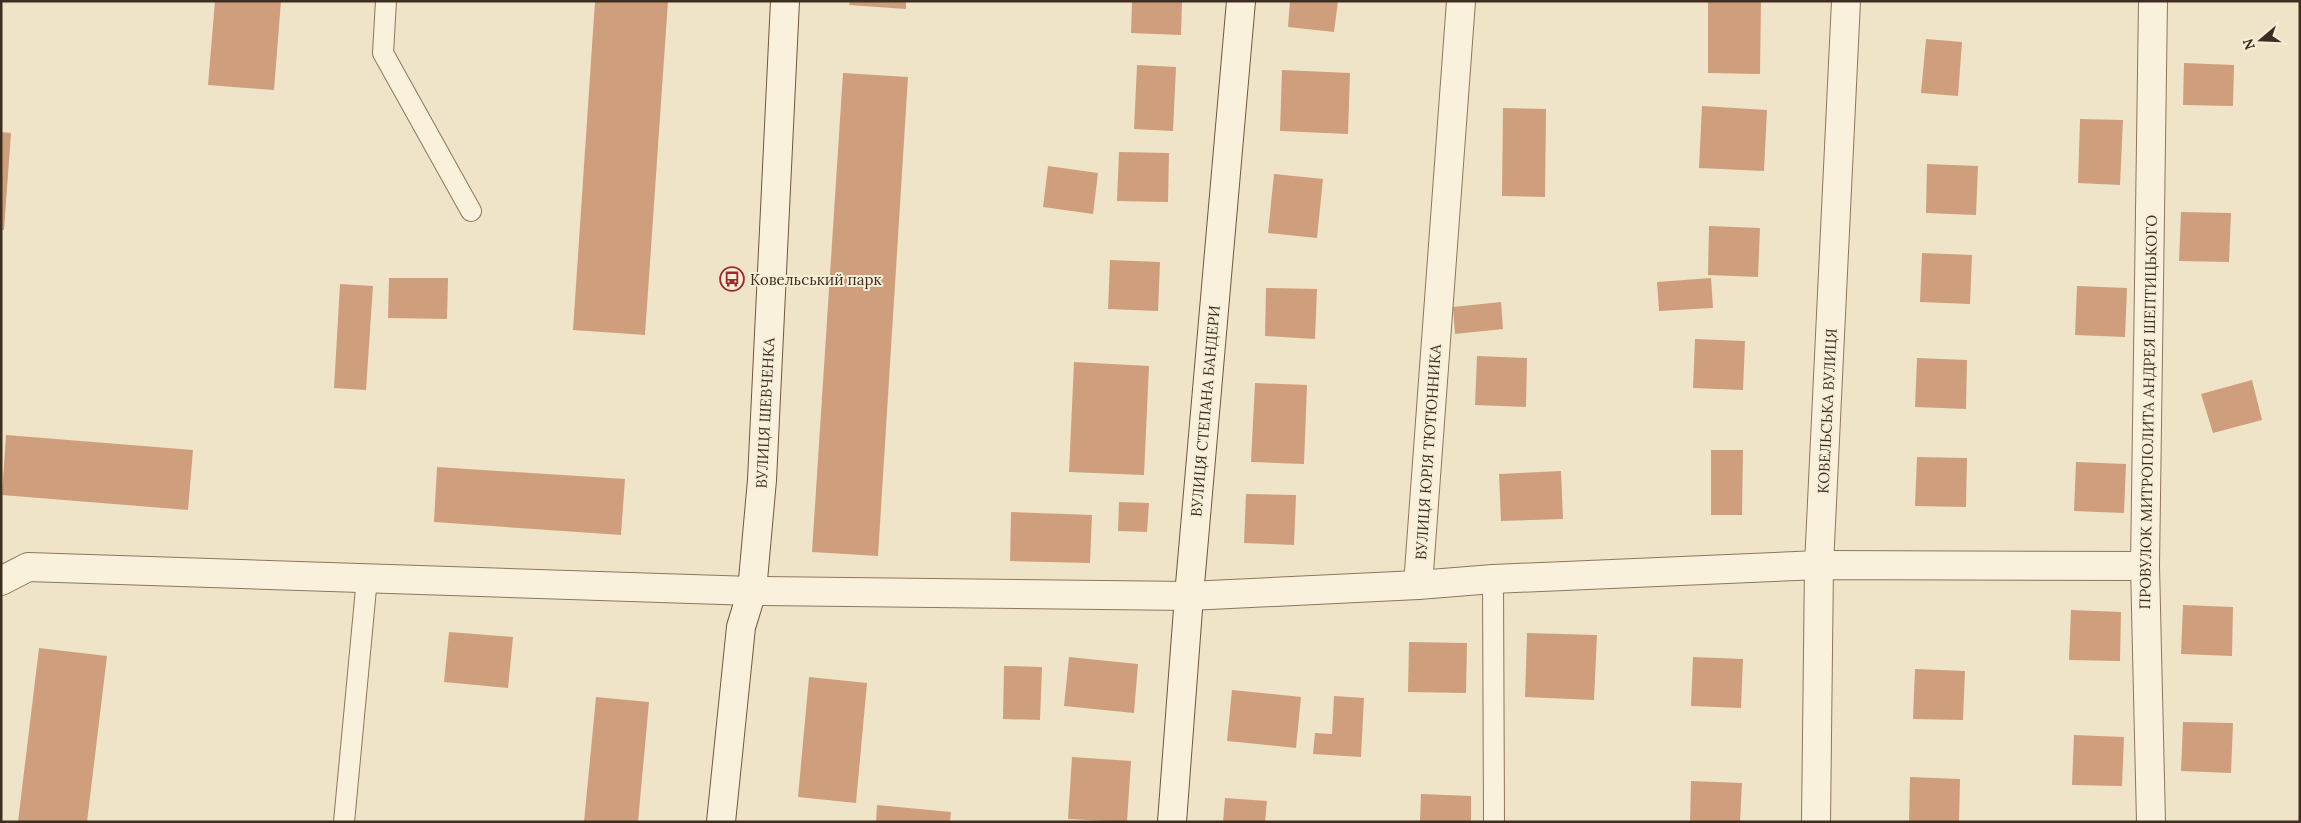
<svg xmlns="http://www.w3.org/2000/svg" width="2301" height="823" viewBox="0 0 2301 823" font-family="Lora,serif">
  <style>
    .building { fill: #cf9f7d }
    .lines { fill: none; stroke-linecap: round; stroke-linejoin: round }
    .lane-casing { stroke: #8d765c; stroke-width: 22 }
    .street-casing { stroke: #8d765c; stroke-width: 30 }
    .secondary-casing { stroke: #6f573f; stroke-width: 30 }
    .lane { stroke: #faf1dc; stroke-width: 20 }
    .street { stroke: #faf1dc; stroke-width: 28 }
    .secondary { stroke: #faf1dc; stroke-width: 28 }
    .labels { text-anchor: middle; dominant-baseline: central; stroke-width: 4; stroke-linejoin: round; paint-order: stroke }
    .poi-label { font-size: 15px; fill: #3d2e20; stroke: #f7eed8; text-anchor: start }
    .street-label { font-size: 15px; fill: #3d2e20; stroke: #f7eed8 }
  </style>
  <rect width="100%" height="100%" fill="#f0e4c8"/>
  <!-- building -->
  <g class="building">
    <path d="M215,1H281L274,90L208,85Z"/>
    <path d="M595,1H668L645,335L573,330Z"/>
    <path d="M850,1H906V9L849,5Z"/>
    <path d="M1132,1H1182L1181,35L1131,33Z"/>
    <path d="M1290,1H1338L1334,32L1288,27Z"/>
    <path d="M1708,1H1761L1760,74L1708,73Z"/>
    <path d="M1926,39L1962,42L1958,96L1921,93Z"/>
    <path d="M2184,63L2234,65L2233,106L2183,105Z"/>
    <path d="M1137,65L1176,67L1173,131L1134,129Z"/>
    <path d="M1282,70L1350,73L1348,134L1280,131Z"/>
    <path d="M843,73L908,77L878,556L812,552Z"/>
    <path d="M1702,106L1767,110L1764,171L1699,168Z"/>
    <path d="M1503,108L1546,109L1545,197L1502,196Z"/>
    <path d="M2080,119L2123,120L2120,185L2078,183Z"/>
    <path d="M1,132L11,133L4,230H1Z"/>
    <path d="M1119,152L1169,153L1168,202L1117,201Z"/>
    <path d="M1927,164L1978,166L1976,215L1926,213Z"/>
    <path d="M1048,166L1098,173L1093,214L1043,207Z"/>
    <path d="M1274,174L1323,179L1317,238L1268,233Z"/>
    <path d="M2181,212L2231,213L2229,262L2179,261Z"/>
    <path d="M1709,226L1760,228L1758,277L1708,275Z"/>
    <path d="M1922,253L1972,255L1970,304L1920,302Z"/>
    <path d="M1110,260L1160,262L1158,311L1108,309Z"/>
    <path d="M389,278H448L447,319L388,318Z"/>
    <path d="M1711,278L1713,308L1659,311L1657,282Z"/>
    <path d="M340,284L373,286L366,390L334,388Z"/>
    <path d="M2077,286L2127,288L2125,337L2075,335Z"/>
    <path d="M1266,288L1317,289L1315,339L1265,336Z"/>
    <path d="M1501,302L1503,329L1455,334L1453,307Z"/>
    <path d="M1695,339L1745,341L1743,390L1693,388Z"/>
    <path d="M1477,356L1527,358L1526,407L1475,405Z"/>
    <path d="M1917,358L1967,360L1966,409L1915,407Z"/>
    <path d="M1074,362L1149,366L1144,475L1069,472Z"/>
    <path d="M2252,380L2262,420L2213,433L2201,394Z"/>
    <path d="M1255,383L1307,385L1304,464L1251,462Z"/>
    <path d="M6,435L193,450L188,510L2,495Z"/>
    <path d="M1711,450H1743L1742,515H1711Z"/>
    <path d="M1917,457L1967,458L1966,507L1915,506Z"/>
    <path d="M2076,462L2126,464L2124,513L2074,511Z"/>
    <path d="M437,467L625,479L621,535L434,522Z"/>
    <path d="M1561,471L1563,519L1501,521L1499,474Z"/>
    <path d="M1246,494L1296,495L1294,545L1244,543Z"/>
    <path d="M1119,502L1149,503L1147,532L1118,531Z"/>
    <path d="M1011,512L1092,515L1090,563L1010,561Z"/>
    <path d="M2183,605L2233,607L2232,656L2181,654Z"/>
    <path d="M2071,610L2121,612L2120,661L2069,660Z"/>
    <path d="M449,632L513,637L508,688L444,682Z"/>
    <path d="M1527,633L1597,635L1594,700L1525,697Z"/>
    <path d="M1409,642L1467,643L1466,693L1408,692Z"/>
    <path d="M39,648L107,656L87,822H18Z"/>
    <path d="M1069,657L1138,664L1134,713L1064,706Z"/>
    <path d="M1693,657L1743,659L1741,708L1691,706Z"/>
    <path d="M1004,666L1042,667L1040,720L1003,719Z"/>
    <path d="M1915,669L1965,671L1963,720L1913,719Z"/>
    <path d="M809,677L867,683L856,803L798,797Z"/>
    <path d="M1232,690L1301,697L1296,748L1227,741Z"/>
    <path d="M1334,696L1364,698L1361,757L1313,754L1315,733L1332,734Z"/>
    <path d="M596,697L649,702L638,822H584Z"/>
    <path d="M2183,722L2233,723L2231,773L2181,771Z"/>
    <path d="M2074,735L2124,737L2122,786L2072,785Z"/>
    <path d="M1072,757L1131,761L1127,822L1068,819Z"/>
    <path d="M1910,777L1960,779L1959,822H1909Z"/>
    <path d="M1691,781L1742,783L1740,822H1690Z"/>
    <path d="M1421,794L1471,796V822H1420Z"/>
    <path d="M1225,798L1267,801L1265,822H1223Z"/>
    <path d="M877,805L951,812L950,822H876Z"/>
  </g>
  <g class="lines">
    <!-- lane casing -->
    <g class="lane-casing">
      <g id="lane">
        <path d="M386,1L383,53L471,211"/>
        <path d="M1493,579L1494,822"/>
        <path d="M344,822L367,578"/>
      </g>
    </g>
    <!-- street casing -->
    <g class="street-casing">
      <g id="street">
        <path d="M1,581L28,567L752,591L1189,596L1418,585L1493,579L1819,565L2145,566"/>
        <path d="M1418,585L1461,1"/>
        <path d="M1816,822L1819,565L1846,1"/>
        <path d="M2151,822L2145,566L2153,1"/>
      </g>
    </g>
    <!-- secondary casing -->
    <g class="secondary-casing">
      <g id="secondary">
        <path d="M721,822L741,627L752,591L762,480L785,1"/>
        <path d="M1172,822L1189,596L1241,1"/>
      </g>
    </g>
    <!-- lane -->
    <use href="#lane" class="lane"/>
    <!-- street -->
    <use href="#street" class="street"/>
    <!-- secondary -->
    <use href="#secondary" class="secondary"/>
  </g>
  <!-- icons -->
  <defs>
    <g id="bus-ring" transform="scale(1.25)"><circle r="9.5" fill="#f7eed8" stroke="#9e2a2b" stroke-width="1.5"/><path d="M-5-6H5V4H4V6H2V4H-2V6H-4V4H-5ZM-3.5-4V0h7V-4ZM-3.5 1.2v1.5H-2V1.2ZM2 1.2v1.5H3.5V1.2Z" fill="#9e2a2b"/></g>
  </defs>
  <g fill-rule="evenodd">
    <use href="#bus-ring" x="732" y="279"/>
  </g>
  <g class="labels">
    <!-- poi labels -->
    <g class="poi-label">
      <text x="750" y="279">Ковельський парк</text>
    </g>
    <!-- street labels -->
    <g class="street-label">
      <text transform="translate(1205 411) rotate(-85)">ВУЛИЦЯ СТЕПАНА БАНДЕРИ</text>
      <text transform="translate(1827 411) rotate(-87)">КОВЕЛЬСЬКА ВУЛИЦЯ</text>
      <text transform="translate(2148 412) rotate(-89)">ПРОВУЛОК МИТРОПОЛИТА АНДРЕЯ ШЕПТИЦЬКОГО</text>
      <text transform="translate(765 413) rotate(-87)">ВУЛИЦЯ ШЕВЧЕНКА</text>
      <text transform="translate(1428 452) rotate(-86)">ВУЛИЦЯ ЮРІЯ ТЮТЮННИКА</text>
    </g>
  </g>
  <!-- border -->
  <rect width="2301" height="823" fill="none" stroke="#3d2e20" stroke-width="5"/>
  <!-- north arrow -->
  <g transform="translate(2261 40) rotate(251)" stroke="#f7eed8" stroke-width="4" paint-order="stroke">
  <path d="M0-4L9 19L0 12L-9 19Z" fill="#3d2e20"/>
  <text y="-8" font-size="14" font-weight="bold" text-anchor="middle" fill="#3d2e20">N</text>
  </g>
</svg>
